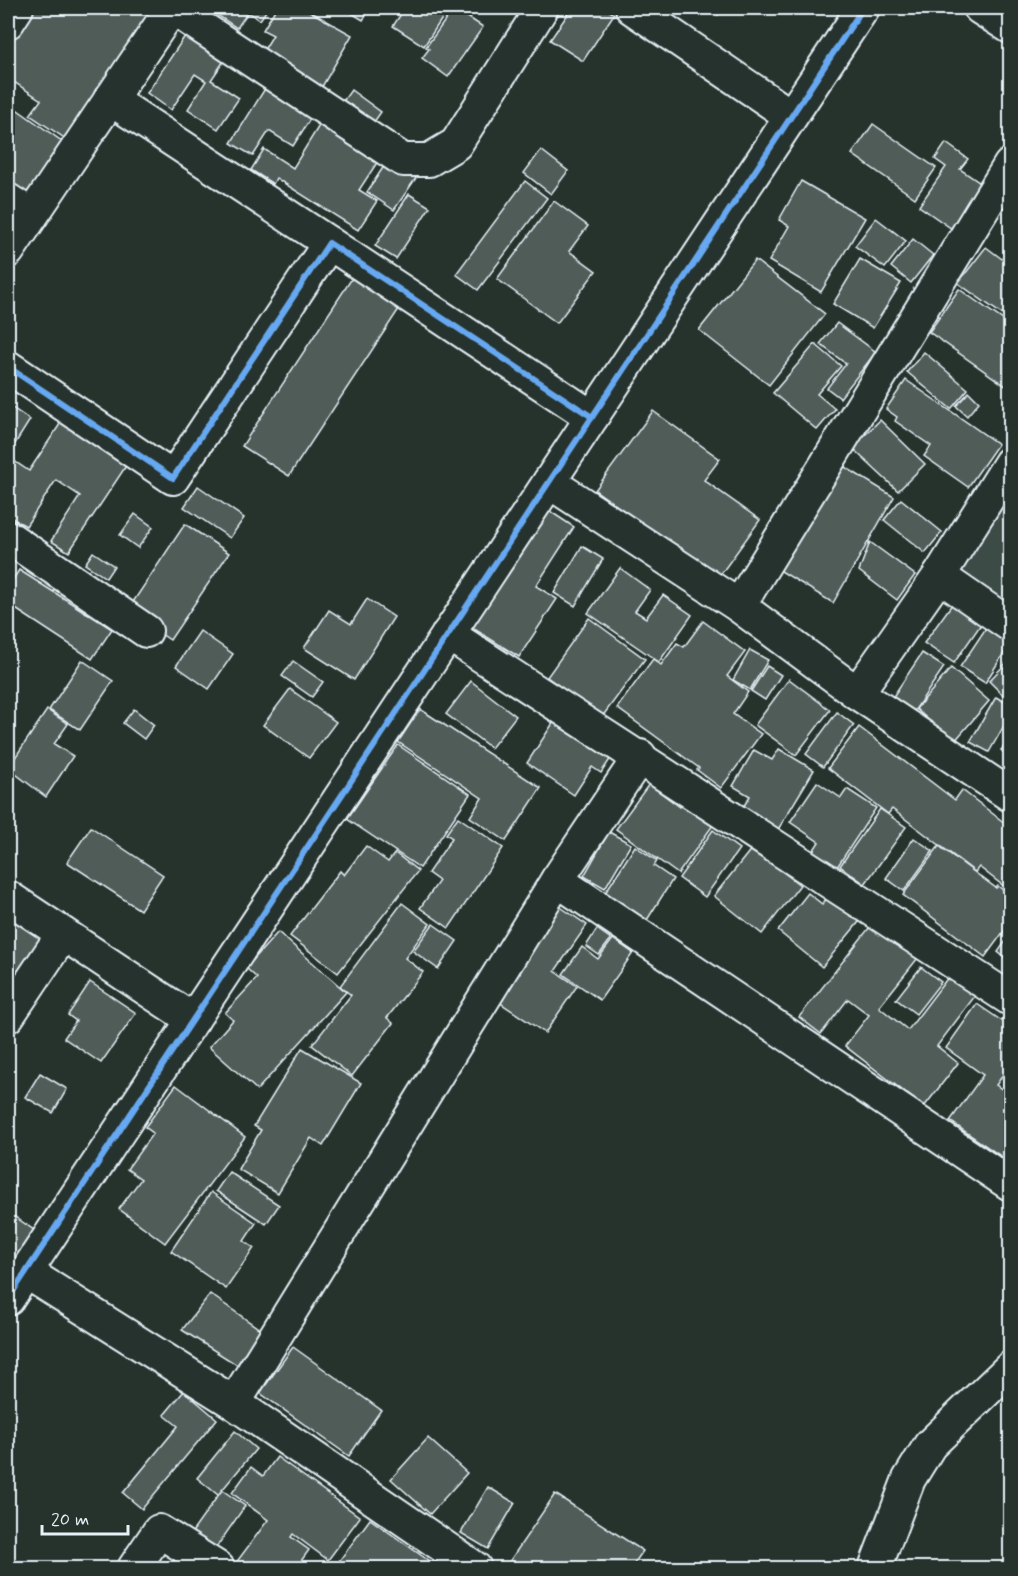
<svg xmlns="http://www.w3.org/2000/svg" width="1018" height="1576" viewBox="0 0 1018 1576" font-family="Mynerve,sans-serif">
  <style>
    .green { fill: #3e4b47; stroke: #939ea0; stroke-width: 1.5 }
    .building { fill: #505c59; stroke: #e8f1f8; stroke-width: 1.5 }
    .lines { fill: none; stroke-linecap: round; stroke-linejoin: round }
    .minor-casing { stroke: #e8f1f8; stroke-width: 36 }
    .minor { stroke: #26332d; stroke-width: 32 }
    .cycleway-casing { stroke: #26332d; stroke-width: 10 }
    .cycleway { stroke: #66a8f1; stroke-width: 6 }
  </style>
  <rect width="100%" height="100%" fill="#26332d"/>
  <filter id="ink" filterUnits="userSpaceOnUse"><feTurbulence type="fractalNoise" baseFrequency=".0167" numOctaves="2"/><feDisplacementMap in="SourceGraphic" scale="12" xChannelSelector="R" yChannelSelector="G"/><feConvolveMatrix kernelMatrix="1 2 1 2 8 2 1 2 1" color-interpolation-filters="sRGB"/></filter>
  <g filter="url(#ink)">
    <!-- green -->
    <path class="green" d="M1010,478V609L950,569Z"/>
    <!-- building -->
    <g class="building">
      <path d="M34,8H163L72,143L30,115L41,100L8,78V47Z"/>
      <path d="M207,8H268L260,20L248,12L237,28Z"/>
      <path d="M276,8H304L352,35L316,97L259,58L273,35L263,30Z"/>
      <path d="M343,8H371L363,20Z"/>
      <path d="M405,8H449L424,46L393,26Z"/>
      <path d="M454,8L483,27L448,77L422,58L429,49L426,47Z"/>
      <path d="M572,8H605L614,14L583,61L550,40Z"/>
      <path d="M707,8H723L718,15Z"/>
      <path d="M187,33L228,55L211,80L239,98L218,129L188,109L206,81L195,74L171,110L147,93Z"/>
      <path d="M266,87L312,116L293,146L269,131L253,156L231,143Z"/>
      <path d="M351,90L381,112L367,132L336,111Z"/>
      <path d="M8,103L70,147L33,199L8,181Z"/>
      <path d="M320,124L378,161L359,190L377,201L358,230L276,178L273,184L251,170L264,149L293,168Z"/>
      <path d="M873,124L936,168L915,198L852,154Z"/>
      <path d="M946,143L968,159L960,169L986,187L955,231L919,206L946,167L935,159Z"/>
      <path d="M541,150L568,171L551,194L524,173Z"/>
      <path d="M388,160L416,178L394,210L367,192Z"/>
      <path d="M525,181L547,198L478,290L456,274Z"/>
      <path d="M801,181L865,218L821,292L769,261L789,226L779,220Z"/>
      <path d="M409,194L430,207L396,259L375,246Z"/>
      <path d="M554,201L588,226L569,251L596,271L557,323L497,279Z"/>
      <path d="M876,218L906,241L885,268L855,246Z"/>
      <path d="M913,239L933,255L911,283L891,267Z"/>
      <path d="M986,247L1010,265V320L958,283Z"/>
      <path d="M860,259L901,283L873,328L833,304Z"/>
      <path d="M755,260L825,314L769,385L699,330Z"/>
      <path d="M356,272L403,303L289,476L242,446Z"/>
      <path d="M959,289L1010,325V389L929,332Z"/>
      <path d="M837,323L876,352L840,398L827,388L846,364L820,344Z"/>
      <path d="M815,344L841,366L817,394L835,409L817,430L773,393Z"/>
      <path d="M924,352L968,389L951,409L907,372Z"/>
      <path d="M906,380L998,444L968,487L924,456L931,446L895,421L897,417L886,409Z"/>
      <path d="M969,392L979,402L967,416L956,406Z"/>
      <path d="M8,405L30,420L8,455Z"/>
      <path d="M653,411L720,459L704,480L760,520L718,578L595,490Z"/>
      <path d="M880,420L925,464L898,491L852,448Z"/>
      <path d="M62,421L128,463L69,552L51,541L80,496L56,480L26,526L8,516V457L29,471Z"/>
      <path d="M840,464L894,497L833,603L776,568Z"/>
      <path d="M198,486L244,518L230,538L184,507Z"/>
      <path d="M901,499L942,532L925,553L884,520Z"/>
      <path d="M548,510L574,527L536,586L557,599L519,657L471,627Z"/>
      <path d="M135,514L153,527L138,548L120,535Z"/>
      <path d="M185,524L229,553L170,640L127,611Z"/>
      <path d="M870,542L915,575L897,600L859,571Z"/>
      <path d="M582,546L603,559L575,606L554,593Z"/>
      <path d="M93,552L114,566L106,578L85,564Z"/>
      <path d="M620,568L650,590L635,611L646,618L663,595L692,615L659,662L588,613Z"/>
      <path d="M19,570L112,629L92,659L8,604V587Z"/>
      <path d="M367,599L394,617L354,680L304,648L329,610L351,624Z"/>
      <path d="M955,600L984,620L954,663L924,643Z"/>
      <path d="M589,618L645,659L602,717L547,677Z"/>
      <path d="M703,621L745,652L727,676L748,692L733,714L761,734L721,788L697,770L699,768L617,708L653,659L661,665L677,643L684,647Z"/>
      <path d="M988,625L1010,640V644L985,683L960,667Z"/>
      <path d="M200,631L233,654L209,689L176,666Z"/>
      <path d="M750,650L768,660L750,690L733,680Z"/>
      <path d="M922,653L944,667L913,713L892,698Z"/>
      <path d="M1010,659V702L989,681Z"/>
      <path d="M82,660L113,681L80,730L49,710Z"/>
      <path d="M293,661L323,682L312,697L282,676Z"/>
      <path d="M767,666L781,675L765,700L751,691Z"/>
      <path d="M951,668L989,701L954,742L916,709Z"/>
      <path d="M789,679L830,710L796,755L755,725Z"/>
      <path d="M471,681L516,716L491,748L446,714Z"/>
      <path d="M290,689L336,722L309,758L263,725Z"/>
      <path d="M996,697L1010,705V715L989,752L970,742Z"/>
      <path d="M134,709L154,725L144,739L123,723Z"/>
      <path d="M420,709L541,788L506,841L470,817L482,798L398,742Z"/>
      <path d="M47,710L68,724L54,744L73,756L46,797L8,768Z"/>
      <path d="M837,712L854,725L823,767L806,754Z"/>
      <path d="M555,720L611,758L601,773L592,767L574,795L527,763Z"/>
      <path d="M859,727L955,800L962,790L1010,827V891L979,867L975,872L892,809L888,814L828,768Z"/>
      <path d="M1010,740V759L1001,750Z"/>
      <path d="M398,745L470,794L420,868L347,819Z"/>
      <path d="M779,749L814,770L776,833L740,812L750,796L733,786L754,750L772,760Z"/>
      <path d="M817,782L841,798L847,789L876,808L837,867L813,851L819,842L790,822Z"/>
      <path d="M649,784L680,807L686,799L716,821L678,874L616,829Z"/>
      <path d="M880,809L906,827L865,884L840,866Z"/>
      <path d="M458,817L503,848L449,928L420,908L439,881L428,873L452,838L446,834Z"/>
      <path d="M91,827L163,875L140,910L67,862Z"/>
      <path d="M713,830L739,849L705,897L679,878Z"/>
      <path d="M609,832L631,844L605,888L584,876Z"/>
      <path d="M914,838L933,851L904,891L886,878Z"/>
      <path d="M366,846L388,862L395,853L418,871L338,973L290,936L340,871L344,875Z"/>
      <path d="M635,846L657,861L654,866L673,879L647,920L605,893Z"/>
      <path d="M939,846L996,888L998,886L1010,896V923L985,957L903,895Z"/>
      <path d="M752,848L800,885L762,934L714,896Z"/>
      <path d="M808,893L822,904L832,893L863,917L822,967L778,931Z"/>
      <path d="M402,903L430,924L405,958L423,972L387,1018L393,1023L352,1076L312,1045L351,995L340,986Z"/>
      <path d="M559,906L587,925L555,971L577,986L545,1033L496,1000Z"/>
      <path d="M12,910L56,942L8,1010V917Z"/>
      <path d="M873,923L918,958L879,1007L908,1030L952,972L978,992L937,1046L958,1063L924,1107L845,1046L869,1015L848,999L821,1034L799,1017Z"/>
      <path d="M433,924L457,941L438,969L413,951Z"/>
      <path d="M597,929L611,939L599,955L586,946Z"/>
      <path d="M278,932L346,992L257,1090L209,1047L233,1020L225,1013L257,978L246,968Z"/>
      <path d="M1010,935V962L998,952Z"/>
      <path d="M613,939L633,953L600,1000L563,974L582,947L598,959Z"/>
      <path d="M921,967L941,982L916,1014L896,999Z"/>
      <path d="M90,982L136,1013L101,1063L64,1038L76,1021L68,1015Z"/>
      <path d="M977,1004L1002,1021L1007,1013L1010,1015V1065L996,1085L1010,1095V1158L1008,1161L950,1121L983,1075L946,1048Z"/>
      <path d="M302,1048L361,1083L323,1146L311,1138L278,1193L238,1169L261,1130L254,1126Z"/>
      <path d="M40,1073L67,1089L53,1113L25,1097Z"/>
      <path d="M176,1085L245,1137L165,1243L119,1209L141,1179L127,1169L153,1133L145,1127Z"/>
      <path d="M229,1172L279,1205L266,1224L216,1191Z"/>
      <path d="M211,1192L256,1223L244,1241L254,1248L226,1289L171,1251Z"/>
      <path d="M8,1212L41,1235L8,1282Z"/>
      <path d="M210,1294L261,1330L237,1365L182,1330Z"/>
      <path d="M293,1347L381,1410L349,1456L260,1393Z"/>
      <path d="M184,1391L217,1419L142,1509L123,1493L178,1426L164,1415Z"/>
      <path d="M235,1431L256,1449L218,1495L197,1478Z"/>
      <path d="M428,1438L467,1473L430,1514L391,1479Z"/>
      <path d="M277,1457L360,1517L328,1560L293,1534L291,1537L309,1550L296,1568H240L235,1564L268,1520L232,1493L251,1467L263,1476Z"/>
      <path d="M488,1487L515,1503L488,1549L461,1533Z"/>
      <path d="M222,1490L245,1506L211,1555L188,1538Z"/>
      <path d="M555,1494L643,1551L631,1568H512L507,1565Z"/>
      <path d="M370,1519L439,1568H334Z"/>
      <path d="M177,1556L191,1568H167Z"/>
    </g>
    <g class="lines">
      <!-- minor casing -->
      <g class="minor-casing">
        <g id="minor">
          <path d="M172,8L403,160H429L456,144L542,8"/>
          <path d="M632,8L791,116"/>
          <path d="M980,8L1010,27"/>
          <path d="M8,22L17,8"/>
          <path d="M110,99L329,243"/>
          <path d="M8,200L31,215"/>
          <path d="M8,251L172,8"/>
          <path d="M8,367L173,478L329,243L592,417"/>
          <path d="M549,482L739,606L857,693L1010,795"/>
          <path d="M8,537L146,631"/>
          <path d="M939,576L1010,625"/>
          <path d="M739,606L1010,165"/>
          <path d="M448,634L1010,999"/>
          <path d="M857,693L939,576L1010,463"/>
          <path d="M557,880L1010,1184"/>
          <path d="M8,897L193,1020"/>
          <path d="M8,1016L63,934"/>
          <path d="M26,1272L234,1403L475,1568"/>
          <path d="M8,1299L863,8"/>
          <path d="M234,1403L557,880L640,756"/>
          <path d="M134,1568L159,1531L218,1568"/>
          <path d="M875,1568L909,1479L930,1445L1010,1368"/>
        </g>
      </g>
      <!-- minor -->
      <use href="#minor" class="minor"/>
      <!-- cycleway casing -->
      <g class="cycleway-casing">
        <g id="cycleway">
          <path d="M8,367L173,478L329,243L592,417"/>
          <path d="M8,1299L863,8"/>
        </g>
      </g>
      <!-- cycleway -->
      <use href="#cycleway" class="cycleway"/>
    </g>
  </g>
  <!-- margin -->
  <rect width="1018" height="1576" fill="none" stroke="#26332d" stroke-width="30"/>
  <rect x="15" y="15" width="988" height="1546" fill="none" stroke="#e8f1f8" stroke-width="2" filter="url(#ink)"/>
  <!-- scale -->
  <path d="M42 1525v9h86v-9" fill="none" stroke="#e8f1f8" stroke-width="3"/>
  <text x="51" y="1525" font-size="18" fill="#e8f1f8" stroke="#26332d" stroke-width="4.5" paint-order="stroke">20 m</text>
</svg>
